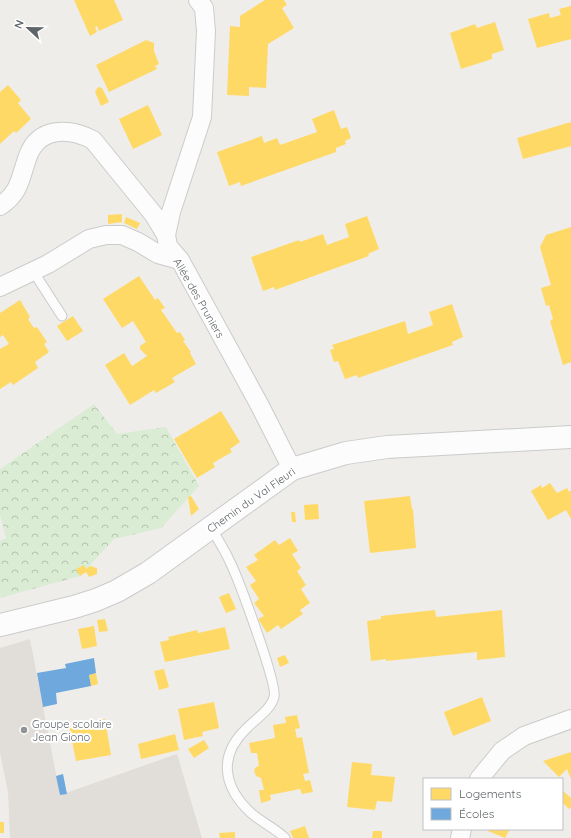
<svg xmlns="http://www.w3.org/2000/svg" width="571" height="838" viewBox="0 0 571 838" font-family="Quicksand,sans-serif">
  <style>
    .education { fill: #e1ddd9 }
    .park { fill: url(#park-crowns) }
    .homes { fill: #ffd966 }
    .schools { fill: #6fa8dc }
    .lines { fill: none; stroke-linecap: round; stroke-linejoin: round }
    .service-casing { stroke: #cacbcb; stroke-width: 11 }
    .minor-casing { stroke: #cacbcb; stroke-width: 20 }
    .tertiary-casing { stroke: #cacbcb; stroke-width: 24 }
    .service { stroke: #fdfcfc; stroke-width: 9 }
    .minor { stroke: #fdfcfc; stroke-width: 18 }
    .tertiary { stroke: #fdfcfc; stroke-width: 22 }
    .poi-dot { fill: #919496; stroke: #fff; stroke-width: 1.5 }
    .labels { text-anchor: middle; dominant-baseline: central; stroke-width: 4; stroke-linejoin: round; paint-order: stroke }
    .street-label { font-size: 11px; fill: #5e6468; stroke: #fff }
    .poi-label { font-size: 11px; fill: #5e6468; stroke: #fff; text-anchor: start }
  </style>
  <defs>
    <pattern id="park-crowns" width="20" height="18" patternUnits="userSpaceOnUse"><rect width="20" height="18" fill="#daecd3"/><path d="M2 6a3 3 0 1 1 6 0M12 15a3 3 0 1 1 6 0" fill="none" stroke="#b4c3af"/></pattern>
  </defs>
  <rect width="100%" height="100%" fill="#efedea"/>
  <!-- education -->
  <path class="education" d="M30,639L60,795L177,754L202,838H10L8,792L0,753V648Z"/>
  <!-- park -->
  <path class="park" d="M94,404L117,434L166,427L199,486L161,528L114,539L80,576L0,598V541L6,538L0,515V469Z"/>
  <!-- homes -->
  <g class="homes">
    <path d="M74,0H114L123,20L99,31L97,26L95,27L97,32L90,36Z"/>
    <path d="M265,0H284L287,5L282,8L294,28L268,44L266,88L249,87V96L227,95L230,26L240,27V16Z"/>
    <path d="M571,6V39L537,48L528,19L549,13L550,18L561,15L559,9Z"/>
    <path d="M495,22L504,50L492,54V59L461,69L450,33L475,24L477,28Z"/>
    <path d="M146,40L154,43V51L159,64L155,66L157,69L109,92L96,65Z"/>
    <path d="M8,85L21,100L18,103L31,119L16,133L14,131L0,144V92Z"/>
    <path d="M98,87L102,88L109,102L101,106L95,92Z"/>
    <path d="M148,105L162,135L133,149L119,119Z"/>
    <path d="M334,110L341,129L347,127L351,138L345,141L346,144L336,148V152L241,186L240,182L229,186L217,152L262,136L264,143L277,138L280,145L317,132L312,119Z"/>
    <path d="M571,122V146L523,159L517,138Z"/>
    <path d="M122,214V222L108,224V215Z"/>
    <path d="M367,216L379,249L368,254L369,256L275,290L274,287L263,291L251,257L299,240L300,242L323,234L327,245L349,237L345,224Z"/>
    <path d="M126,217L140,223L137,229L124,223Z"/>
    <path d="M571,227V362L563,365L550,321L553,319L549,305L546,306L541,288L551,285L540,247L546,235Z"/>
    <path d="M139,276L155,300L158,298L165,308L161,310L177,333L180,332L185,340L183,341L191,352L190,353L196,364L172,378L175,382L156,393L154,390L130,405L105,365L124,353L132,366L147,356L140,349V346L146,342L133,321L122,328L103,299Z"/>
    <path d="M20,300L30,317L28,319L34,328L37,327L47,342L44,344L49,352L35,362L38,368L13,385L11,382L0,389V349L9,344L3,335L0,337V313Z"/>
    <path d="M452,304L463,337L452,342L453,345L358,378L357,375L345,379L338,361L334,362L330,350L334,349L332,345L405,321L408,334L433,325L429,312Z"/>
    <path d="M73,316L83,331L67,341L57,326Z"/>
    <path d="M221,411L240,442L230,449L232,452L213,463L215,467L197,478L174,439Z"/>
    <path d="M550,483L557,493L567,488L569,492L571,490V519L566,510L548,520L531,491L541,485L542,488Z"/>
    <path d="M191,496L199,509L191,516L188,497Z"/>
    <path d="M410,496L412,509H413L416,548L370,553L364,501Z"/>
    <path d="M318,504L319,519L305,520L304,505Z"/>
    <path d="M291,512H295L296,522H292Z"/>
    <path d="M290,538L298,551L292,554L301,568L297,571L306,585L301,589L310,603L300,610L303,614L281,629L278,625L267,633L258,619L264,616L254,603L259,599L250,585L256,581L246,567L258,560L254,555L275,540L279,545Z"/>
    <path d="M84,565L86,569L90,566L97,568V574L89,577L86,572L80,576L76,569Z"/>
    <path d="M229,593L236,609L226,613L219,597Z"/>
    <path d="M435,610L436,617L502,610L505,657L477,660V652L386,661V659L371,661L367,621L381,619V616Z"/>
    <path d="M105,619L108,631L99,632L97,620Z"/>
    <path d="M94,626L97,646L82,649L78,629Z"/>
    <path d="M225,627L230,649L165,662L160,642L169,640L168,637L197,630L198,633Z"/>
    <path d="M285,655L289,663L280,667L277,658Z"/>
    <path d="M164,669L169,687L159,690L154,671Z"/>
    <path d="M96,673L98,684L91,686L89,675Z"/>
    <path d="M482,697L491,721L453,736L444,712Z"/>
    <path d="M214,702L219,728L202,732L203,736L184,740L178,709Z"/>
    <path d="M297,715L300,728L295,729L297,738L302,737L309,773L303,774L305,781L310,780L313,792L302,794L300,789L270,795L271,800L261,803L259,790H264L261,778L256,776L254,770L256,767L259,766L257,753H251L249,743L275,738L273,725L286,723L285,717Z"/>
    <path d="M105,719L111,755L76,761L69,726Z"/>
    <path d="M175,734L179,750L141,759L138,744Z"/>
    <path d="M204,740L209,748L194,758L188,749Z"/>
    <path d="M571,752V779L567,769L559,777L543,761Z"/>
    <path d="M352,762L372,764L371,775L395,777L392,802L377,801L375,810L347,807Z"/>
    <path d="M562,790L571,798V807L569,809L563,803L562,805Z"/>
    <rect x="0" y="822" width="4" height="11"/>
    <path d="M305,826L309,838H293L290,831Z"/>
    <path d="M489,829H510L505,838L488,831Z"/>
    <path d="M373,831H382V838H372Z"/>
    <path d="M235,832V838H220L219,833Z"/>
  </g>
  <!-- schools -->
  <g class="schools">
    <path d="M94,658L96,673L89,675L91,686L56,693L57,704L43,707L37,673L66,668L65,664Z"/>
    <path d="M63,774L67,794L60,795L56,776Z"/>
  </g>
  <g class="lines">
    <!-- service casing -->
    <g class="service-casing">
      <g id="service">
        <path d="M33,271L62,316"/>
        <path d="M211,527C217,539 225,550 230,562C238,578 278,685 274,697C271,710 254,720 246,729C218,756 223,787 251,813C261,822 275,828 285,838"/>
      </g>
    </g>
    <!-- minor casing -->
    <g class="minor-casing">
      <g id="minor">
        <path d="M198,0L204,8L206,31L202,117L171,212L166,235L168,246L180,260L259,404L292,469"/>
        <path d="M0,206C21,192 20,177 28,156C39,126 70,128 93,140L154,215L166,235"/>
        <path d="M0,287L48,264L89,239L106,235H122L138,242L158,254L180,260"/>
        <path d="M479,779L502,751L524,736L571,719"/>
        <path d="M460,838L462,829"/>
      </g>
    </g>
    <!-- tertiary casing -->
    <g class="tertiary-casing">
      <path id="tertiary" d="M0,625L74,607L96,600L117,591L148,573L292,469L346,453L387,447L571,437"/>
    </g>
    <!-- service -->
    <use href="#service" class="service"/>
    <!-- minor -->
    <use href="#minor" class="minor"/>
    <!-- tertiary -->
    <use href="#tertiary" class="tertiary"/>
  </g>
  <!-- markers -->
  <circle class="poi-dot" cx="24" cy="730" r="4"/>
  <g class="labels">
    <!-- street labels -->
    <g class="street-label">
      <text transform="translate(199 298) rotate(60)">Allée des Pruniers</text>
      <text transform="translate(251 500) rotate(-35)">Chemin du Val Fleuri</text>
    </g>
    <!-- poi labels -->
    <g class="poi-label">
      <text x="32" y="724">Groupe scolaire<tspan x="32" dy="13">Jean Giono</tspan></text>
    </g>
  </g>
  <!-- legend -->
  <rect x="423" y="778" width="140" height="52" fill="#ffffff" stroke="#bfc1c3"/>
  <rect x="431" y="788" width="20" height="12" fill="#ffd966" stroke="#bfc1c3"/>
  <text x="459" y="798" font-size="12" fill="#5e6468">Logements</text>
  <rect x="431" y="808" width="20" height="12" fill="#6fa8dc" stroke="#bfc1c3"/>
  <text x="459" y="818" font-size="12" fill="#5e6468">Écoles</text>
  <!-- north arrow -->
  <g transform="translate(28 28) rotate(292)" stroke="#ffffff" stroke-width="3" paint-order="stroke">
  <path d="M0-3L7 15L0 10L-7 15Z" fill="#5e6468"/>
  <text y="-6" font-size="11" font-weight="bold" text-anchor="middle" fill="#5e6468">N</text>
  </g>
</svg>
